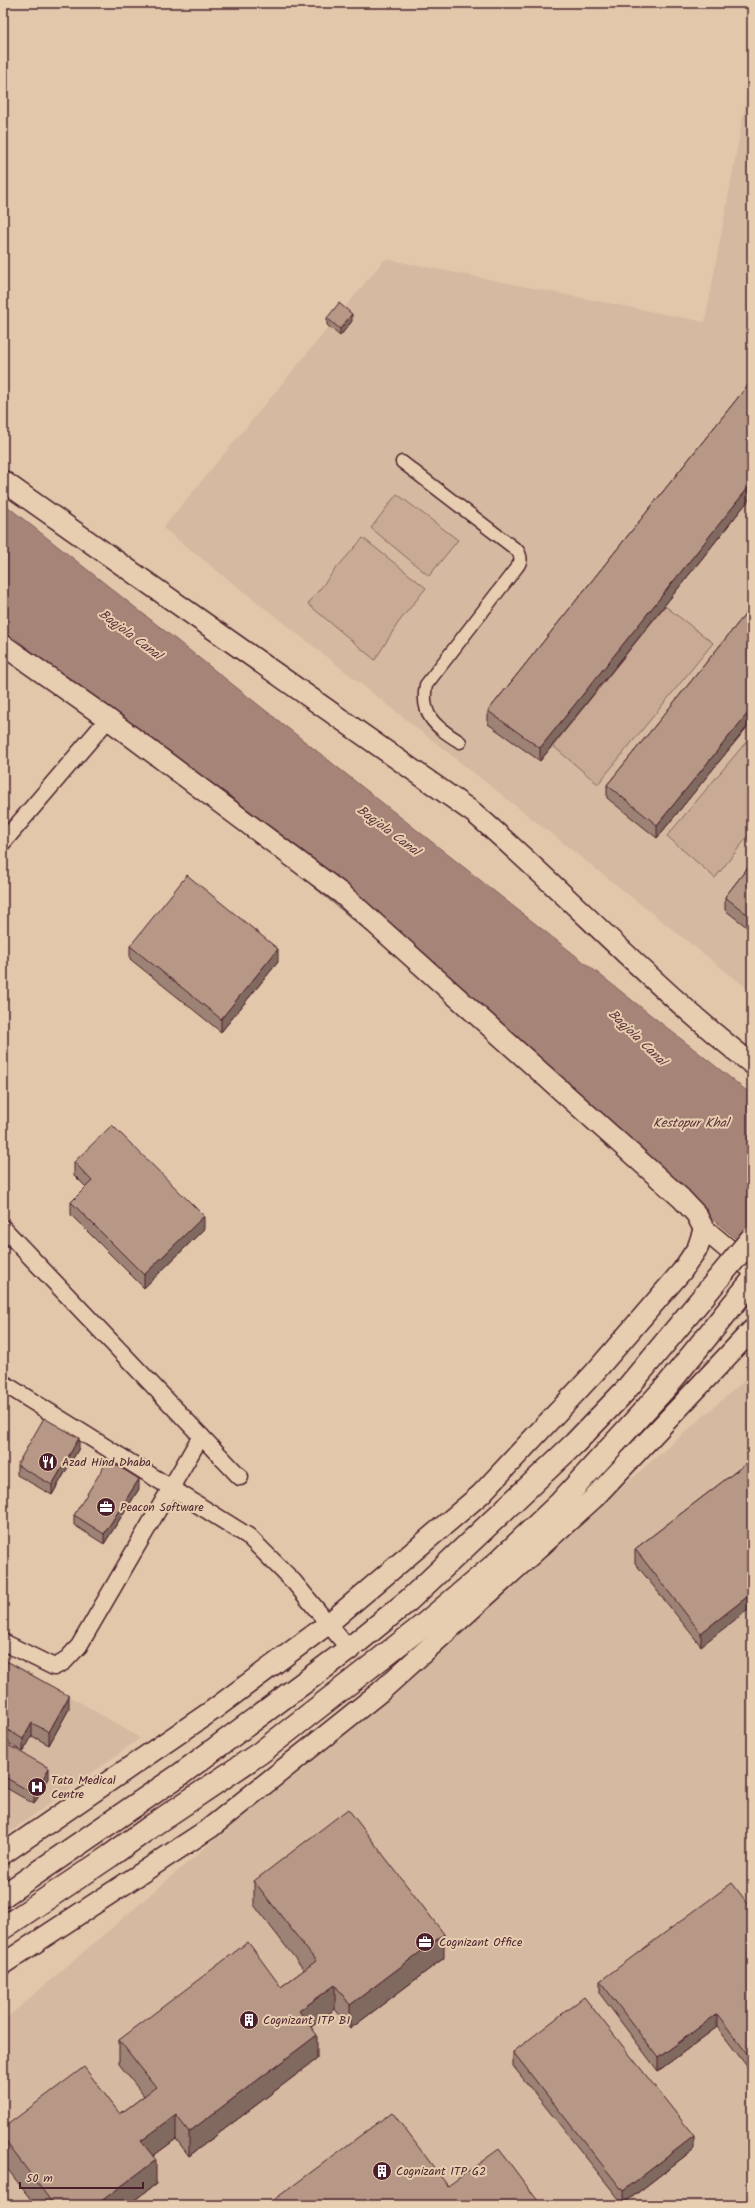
<svg xmlns="http://www.w3.org/2000/svg" width="755" height="2208" viewBox="0 0 755 2208" font-family="Kalam,sans-serif">
  <style>
    .built { fill: #d5b9a0 }
    .green { fill: #c9ab95; stroke: #8a6560 }
    .water { fill: #a68578; stroke: #815c59 }
    .lines { fill: none; stroke-linecap: round; stroke-linejoin: round }
    .pedestrian-casing { stroke: #4a1f2b; stroke-width: 15 }
    .minor-casing { stroke: #4a1f2b; stroke-width: 19 }
    .tertiary-casing { stroke: #4a1f2b; stroke-width: 23 }
    .primary-casing { stroke: #4a1f2b; stroke-width: 25 }
    .pedestrian { stroke: #e8ceb0; stroke-width: 12 }
    .minor { stroke: #e8ceb0; stroke-width: 16 }
    .tertiary { stroke: #e8ceb0; stroke-width: 20 }
    .primary { stroke: #e8ceb0; stroke-width: 22 }
    .primary-bridge-casing { stroke: #4a1f2b; stroke-width: 25; stroke-linecap: butt }
    .primary-bridge { stroke: #e8ceb0; stroke-width: 22 }
    .wall { fill: #9d8374; stroke: #4a1f2b }
    .shaded-wall { fill: #806a5e; stroke: #4a1f2b }
    .building { fill: #b79887; stroke: #4a1f2b }
    .labels { text-anchor: middle; dominant-baseline: central; stroke-width: 4; stroke-linejoin: round; paint-order: stroke }
    .poi-label { font-size: 12px; fill: #4a1f2b; stroke: #e8ceb0; text-anchor: start }
    .water-label { font-size: 13px; font-style: italic; fill: #5c333a; stroke: #e8ceb0 }
  </style>
  <rect width="100%" height="100%" fill="#e2c7ab"/>
  <filter id="ink" filterUnits="userSpaceOnUse"><feTurbulence type="fractalNoise" baseFrequency=".025" numOctaves="2"/><feDisplacementMap in="SourceGraphic" scale="8" xChannelSelector="R" yChannelSelector="G"/><feConvolveMatrix kernelMatrix="1 2 1 2 8 2 1 2 1" color-interpolation-filters="sRGB"/></filter>
  <g filter="url(#ink)">
    <!-- built -->
    <g class="built">
      <path d="M752,68V992L163,528L385,259L705,322Z"/>
      <path d="M752,1374V2205H3V2021L374,1703Z"/>
      <path d="M3,1657L140,1738L3,1837Z"/>
    </g>
    <!-- green -->
    <g class="green">
      <path d="M397,494L458,540L429,576L371,528Z"/>
      <path d="M363,538L426,588L398,623L375,660L308,604L334,571Z"/>
      <path d="M665,606L713,643L598,784L553,746Z"/>
      <path d="M752,735V831L715,878L667,836Z"/>
    </g>
    <!-- water -->
    <path class="water" d="M3,503L752,1095V1252L3,628Z"/>
    <g class="lines">
      <!-- pedestrian casing -->
      <g class="pedestrian-casing">
        <path id="pedestrian" d="M402,462L518,551C521,557 522,561 517,567L426,685C420,716 436,727 460,742"/>
      </g>
      <!-- minor casing -->
      <g class="minor-casing">
        <g id="minor">
          <path d="M3,842L108,719"/>
          <path d="M3,1228L240,1477"/>
          <path d="M3,1383L248,1536L294,1582L349,1649"/>
          <path d="M3,1642L54,1667L64,1662L79,1646L201,1436"/>
        </g>
      </g>
      <!-- tertiary casing -->
      <g class="tertiary-casing">
        <g id="tertiary">
          <path d="M3,481L474,813C568,894 653,987 752,1064"/>
          <path d="M3,645L108,719L342,894L681,1198L696,1214L704,1229L698,1247L682,1271L595,1372L481,1494L328,1624L213,1710L3,1854"/>
          <path d="M704,1229L752,1269"/>
          <path d="M3,1964L210,1828L380,1692L594,1498L752,1330"/>
        </g>
      </g>
      <!-- primary casing -->
      <g class="primary-casing">
        <g id="primary">
          <path d="M3,1896L181,1774L349,1649"/>
          <path d="M3,1928L110,1856L153,1825L260,1753L421,1627L498,1562L560,1503L666,1387L752,1281"/>
        </g>
      </g>
      <!-- pedestrian -->
      <use href="#pedestrian" class="pedestrian"/>
      <!-- minor -->
      <use href="#minor" class="minor"/>
      <!-- tertiary -->
      <use href="#tertiary" class="tertiary"/>
      <!-- primary -->
      <use href="#primary" class="primary"/>
      <!-- primary-bridge casing -->
      <g class="primary-bridge-casing">
        <path id="primary-bridge" d="M355,1644L409,1600L575,1443L624,1392L752,1238"/>
      </g>
      <!-- primary-bridge -->
      <use href="#primary-bridge" class="primary-bridge"/>
    </g>
    <!-- wall -->
    <g class="wall">
      <path d="M327,318L352,321L340,336L327,325Z"/>
      <path d="M752,380V496L540,761L488,724V711Z"/>
      <path d="M752,606V721L657,838L607,798V785Z"/>
      <path d="M752,862V931L725,910V897Z"/>
      <path d="M130,946L278,962L221,1032L130,959Z"/>
      <path d="M74,1162L204,1229L144,1288L71,1215V1202L86,1187L74,1175Z"/>
      <path d="M79,1448L52,1495L17,1475V1465Z"/>
      <path d="M752,1459L701,1646L635,1563V1549Z"/>
      <path d="M139,1489L104,1544L74,1525V1515Z"/>
      <path d="M3,1659L69,1709L49,1745L32,1736L23,1752L3,1740Z"/>
      <path d="M3,1750L49,1778L34,1804L3,1786Z"/>
      <path d="M254,1881L444,1958L350,2029L335,2009L311,2027L317,2059L189,2156L176,2139L153,2156L156,2184L128,2205H35L3,2163V2128L120,2114L144,2096L119,2064V2040L281,1987L304,1970L254,1905Z"/>
      <path d="M752,1909V2073L717,2027L658,2071L600,1994V1981Z"/>
      <path d="M513,2052L694,2149L623,2204L513,2066Z"/>
    </g>
    <!-- shaded-wall -->
    <g class="shaded-wall">
      <path d="M352,314V321L340,336V329Z"/>
      <path d="M752,483V496L540,761V748Z"/>
      <path d="M752,708V721L657,838V825Z"/>
      <path d="M278,949V962L221,1032V1019Z"/>
      <path d="M204,1216V1229L144,1288V1275Z"/>
      <path d="M79,1438V1448L52,1495V1485Z"/>
      <path d="M139,1479V1489L104,1544V1534Z"/>
      <path d="M752,1593V1607L701,1646V1633Z"/>
      <path d="M69,1696V1709L49,1745V1732Z"/>
      <path d="M32,1723V1736L23,1752V1739Z"/>
      <path d="M49,1768V1778L34,1804V1794Z"/>
      <path d="M444,1934V1958L350,2029V2005Z"/>
      <path d="M335,1985V2009L299,2036V2011Z"/>
      <path d="M717,2014V2027L658,2071V2058Z"/>
      <path d="M317,2035V2059L189,2156V2132Z"/>
      <path d="M176,2115V2139L141,2165V2141Z"/>
      <path d="M694,2136V2149L623,2204V2191Z"/>
      <path d="M156,2160V2184L128,2205H96Z"/>
    </g>
    <!-- building -->
    <g class="building">
      <path d="M339,303L352,314L340,329L327,318Z"/>
      <path d="M752,380V483L540,748L488,711Z"/>
      <path d="M752,606V708L657,825L607,785Z"/>
      <path d="M752,862V918L725,897Z"/>
      <path d="M187,875L278,949L221,1019L130,946Z"/>
      <path d="M112,1125L204,1216L144,1275L71,1202L92,1181L74,1162Z"/>
      <path d="M44,1418L79,1438L52,1485L17,1465Z"/>
      <path d="M752,1459V1593L701,1633L635,1549Z"/>
      <path d="M108,1460L139,1479L104,1534L74,1515Z"/>
      <path d="M3,1659L69,1696L49,1732L32,1723L23,1739L3,1727Z"/>
      <path d="M6,1744L49,1768L34,1794L3,1776V1750Z"/>
      <path d="M348,1809L444,1934L350,2005L335,1985L299,2011L317,2035L189,2132L176,2115L141,2141L156,2160L96,2205H54L3,2138V2128L84,2067L120,2114L156,2087L119,2040L248,1942L281,1987L316,1961L254,1881Z"/>
      <path d="M732,1883L752,1909V2060L717,2014L658,2058L600,1981Z"/>
      <path d="M584,1997L694,2136L623,2191L513,2052Z"/>
      <path d="M392,2112L448,2186L499,2149L541,2205H267Z"/>
    </g>
  </g>
  <!-- icons -->
  <defs>
    <g id="restaurant-disc" transform="scale(1)"><circle r="9.5" fill="#4a1f2b" stroke="#e8ceb0"/><path d="M-5-6h1v4h1v-4h1v4h1v-4h1v5L-1.5 .5V6h-2V.5L-5-1ZM5-6V6H3V1.5H1.5Q1.5-4 5-6Z" fill="#fff"/></g>
    <g id="office-disc" transform="scale(1)"><circle r="9.5" fill="#4a1f2b" stroke="#e8ceb0"/><path d="M-6-3h4V-5.5h4V-3h4V5H-6ZM-1-4.5V-3h2v-1.5ZM-6 0V1H6V0Z" fill="#fff"/></g>
    <g id="hospital-disc" transform="scale(1)"><circle r="9.5" fill="#4a1f2b" stroke="#e8ceb0"/><path d="M-5-5h3v3.5h4V-5h3V5h-3V1.5h-4V5h-3Z" fill="#fff"/></g>
    <g id="building-disc" transform="scale(1)"><circle r="9.5" fill="#4a1f2b" stroke="#e8ceb0"/><path d="M-4-6H4V6H1V3H-1V6H-4ZM-2.5-4.3h1.7v1.8h-1.7ZM.8-4.3h1.7v1.8H.8ZM-2.5-1h1.7V.8h-1.7ZM.8-1h1.7V.8H.8Z" fill="#fff"/></g>
  </defs>
  <g fill-rule="evenodd">
    <use href="#restaurant-disc" x="48" y="1462"/>
    <use href="#office-disc" x="106" y="1507"/>
    <use href="#hospital-disc" x="37" y="1787"/>
    <use href="#office-disc" x="425" y="1942"/>
    <use href="#building-disc" x="249" y="2020"/>
    <use href="#building-disc" x="382" y="2171"/>
  </g>
  <g class="labels">
    <!-- poi labels -->
    <g class="poi-label">
      <text x="62" y="1462">Azad Hind Dhaba</text>
      <text x="120" y="1507">Peacon Software</text>
      <text x="51" y="1780">Tata Medical<tspan x="51" dy="14">Centre</tspan></text>
      <text x="439" y="1942">Cognizant Office</text>
      <text x="263" y="2020">Cognizant ITP B1</text>
      <text x="396" y="2171">Cognizant ITP G2</text>
    </g>
    <!-- water labels -->
    <g class="water-label">
      <text transform="translate(130 635) rotate(37)">Bagjola Canal</text>
      <text transform="translate(388 831) rotate(37)">Bagjola Canal</text>
      <text transform="translate(637 1038) rotate(44)">Bagjola Canal</text>
      <text x="691" y="1123">Kestopur Khal</text>
    </g>
  </g>
  <!-- margin -->
  <rect width="755" height="2208" fill="none" stroke="#e8ceb0" stroke-width="16"/>
  <rect x="8" y="8" width="739" height="2192" fill="none" stroke="#4a1f2b" stroke-width="1.5" filter="url(#ink)"/>
  <!-- scale -->
  <path d="M20 2182v6h123v-6" fill="none" stroke="#4a1f2b" stroke-width="2"/>
  <text x="26" y="2182" font-size="12" fill="#4a1f2b" stroke="#e8ceb0" stroke-width="3" paint-order="stroke">50 m</text>
</svg>
